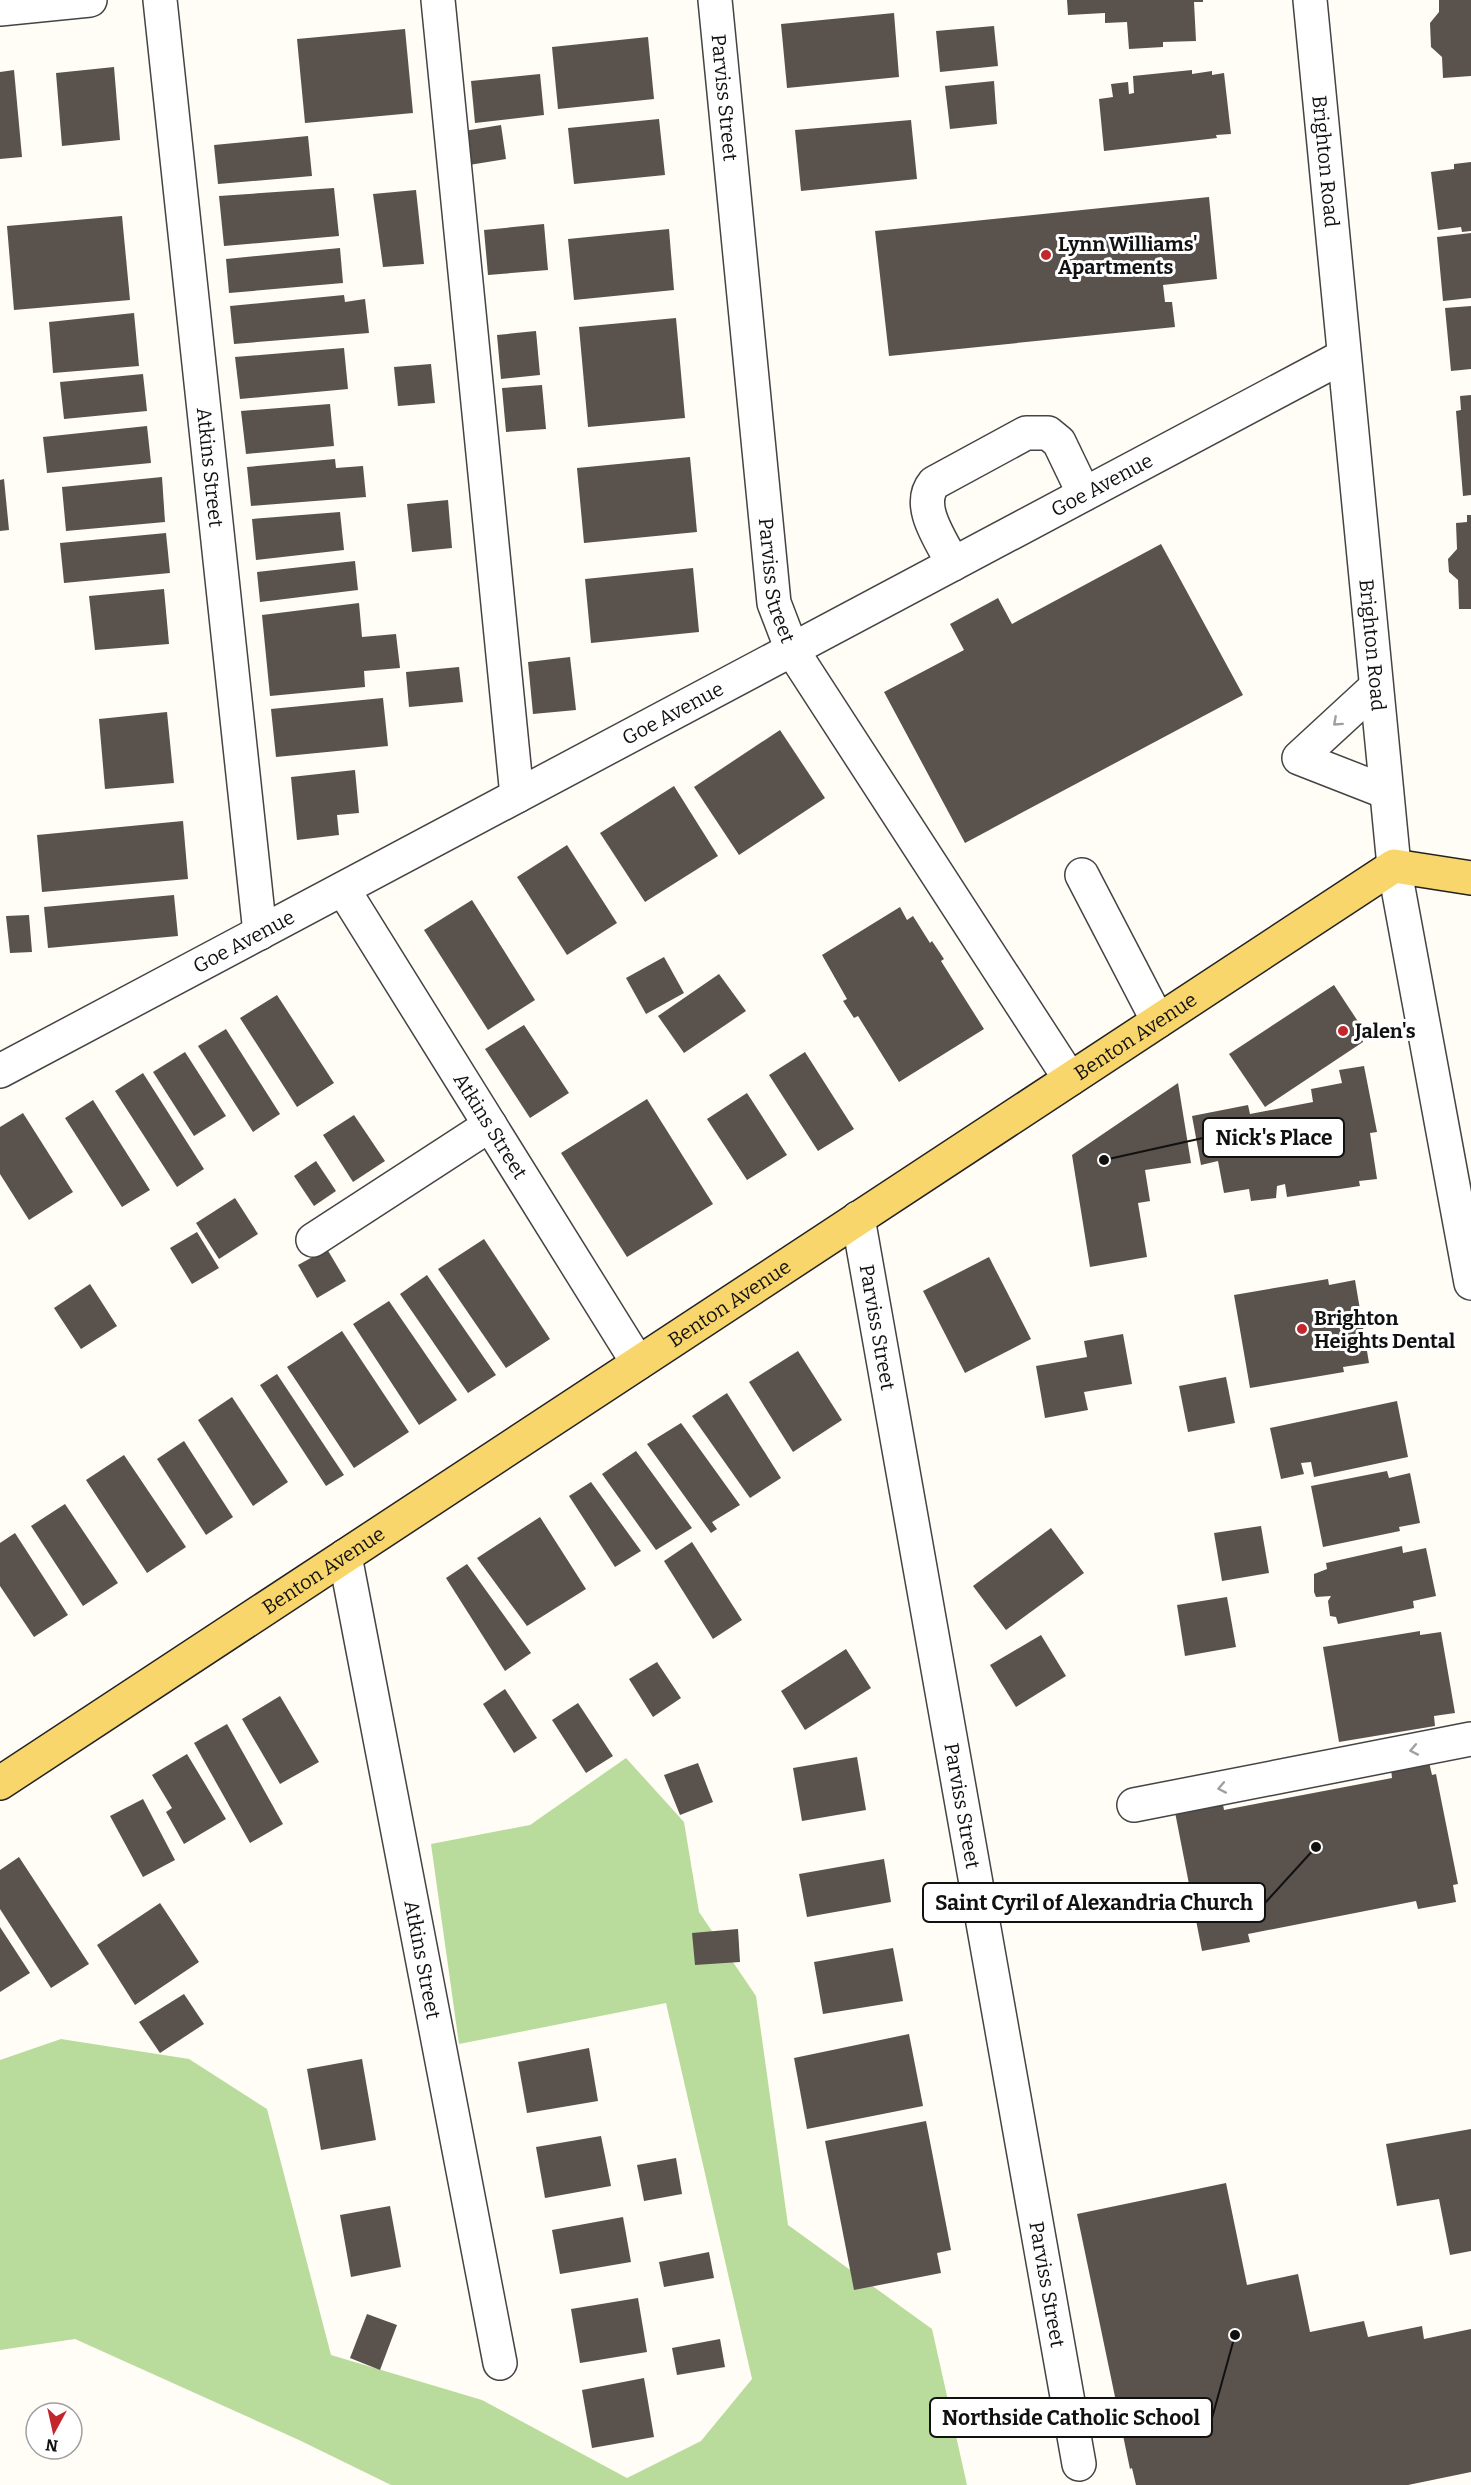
<svg xmlns="http://www.w3.org/2000/svg" width="1471" height="2485" viewBox="0 0 1471 2485" font-family="Bitter,serif">
  <style>
    .forest { fill: #b9dc9c }
    .building { fill: #5a524d }
    .lines { fill: none; stroke-linecap: round; stroke-linejoin: round }
    .minor-casing { stroke: #444; stroke-width: 36 }
    .major-casing { stroke: #222; stroke-width: 36 }
    .minor { stroke: #fff; stroke-width: 33 }
    .major { stroke: #f9d66b; stroke-width: 33 }
    .oneway { stroke: #a0a0a0 }
    .poi-dot { fill: #c4262e; stroke: #fff; stroke-width: 2 }
    .labels { text-anchor: middle; dominant-baseline: central; stroke-width: 6; stroke-linejoin: round; paint-order: stroke }
    .street-label { font-size: 20px; fill: #111; stroke: #fff }
    .poi-label { font-size: 20px; font-weight: bold; fill: #111; stroke: #fff; text-anchor: start }
    .leader { fill: none; stroke: #111; stroke-width: 2 }
    .callout-dot { fill: #111; stroke: #fff; stroke-width: 2 }
    .callout { fill: #fff; stroke: #111; stroke-width: 2 }
    .callout-label { font-size: 21px; text-anchor: middle; font-weight: bold; fill: #111 }
  </style>
  <rect width="100%" height="100%" fill="#fffdf5"/>
  <!-- forest -->
  <path class="forest" d="M626,1758L684,1822L699,1912L756,1996L788,2225L932,2329L967,2485H391L299,2440L75,2339L0,2350V2060L61,2039L189,2059L267,2109L331,2355L482,2400L627,2478L701,2441L752,2379L666,2003L459,2044L431,1844L530,1825Z"/>
  <!-- building -->
  <g class="building">
    <path d="M1067,0H1203V2H1194L1196,41L1163,42V47L1129,49L1127,22L1105,23V13L1068,15Z"/>
    <path d="M1439,0H1471V76L1443,78L1442,57L1431,47L1430,23L1439,12Z"/>
    <path d="M894,13L899,77L787,88L781,24Z"/>
    <path d="M994,26L998,66L940,72L936,31Z"/>
    <path d="M405,29L413,113L305,123L297,39Z"/>
    <path d="M648,37L654,99L558,109L552,47Z"/>
    <path d="M114,67L120,140L62,146L56,73Z"/>
    <path d="M14,70L22,157L0,159V72Z"/>
    <path d="M1192,70V74L1212,71V75L1224,73L1231,134L1216,135L1217,138L1104,151L1099,99L1113,97L1111,84L1128,82L1129,94L1134,93L1133,76Z"/>
    <path d="M540,74L544,115L475,123L471,81Z"/>
    <path d="M994,81L997,124L950,129L945,86Z"/>
    <path d="M659,119L665,175L574,184L568,128Z"/>
    <path d="M911,120L917,179L801,191L795,130Z"/>
    <path d="M501,125L506,159L469,165L464,131Z"/>
    <path d="M308,136L312,176L218,184L214,145Z"/>
    <path d="M1471,162V231L1462,232L1461,227L1438,230L1431,172L1454,169V164Z"/>
    <path d="M334,188L339,236L224,246L219,196Z"/>
    <path d="M416,190L424,264L383,267L373,194Z"/>
    <path d="M1209,197L1217,279L1163,285L1165,302H1172L1175,327L889,356L875,231Z"/>
    <path d="M122,216L130,300L14,310L7,226Z"/>
    <path d="M544,224L548,270L488,275L484,230Z"/>
    <path d="M669,229L674,290L574,300L568,239Z"/>
    <path d="M1471,233V298L1443,301L1437,237Z"/>
    <path d="M340,248L343,283L229,293L226,259Z"/>
    <path d="M344,295L345,302L365,299L369,333L234,344L230,306Z"/>
    <path d="M1471,306V369L1451,371L1445,308Z"/>
    <path d="M134,313L139,366L53,373L49,322Z"/>
    <path d="M676,318L685,418L588,427L579,327Z"/>
    <path d="M536,331L540,375L501,379L497,335Z"/>
    <path d="M344,348L348,389L240,399L235,357Z"/>
    <path d="M431,364L435,403L398,406L394,367Z"/>
    <path d="M143,374L147,411L64,419L60,382Z"/>
    <path d="M542,385L546,429L506,432L502,388Z"/>
    <path d="M1471,395V495L1463,496L1456,411L1461,410L1460,396Z"/>
    <path d="M330,404L334,446L246,454L241,411Z"/>
    <path d="M147,426L151,463L47,473L43,437Z"/>
    <path d="M690,457L697,532L584,543L577,468Z"/>
    <path d="M335,459L336,468L363,466L366,497L251,506L247,467Z"/>
    <path d="M162,477L165,522L66,531L62,487Z"/>
    <path d="M4,479L9,530L0,531V480Z"/>
    <path d="M448,500L452,548L412,552L407,504Z"/>
    <path d="M340,512L344,550L256,560L252,519Z"/>
    <path d="M1467,515H1471V609H1459L1458,580L1449,572L1448,559L1457,549L1456,523L1467,522Z"/>
    <path d="M166,533L170,573L64,583L60,543Z"/>
    <path d="M1161,544L1243,695L965,843L884,692L964,650L950,624L998,598L1012,624Z"/>
    <path d="M355,561L358,590L260,602L257,572Z"/>
    <path d="M693,568L699,632L591,643L585,579Z"/>
    <path d="M164,589L169,644L95,650L89,596Z"/>
    <path d="M359,603L362,637L396,634L400,668L364,671L365,687L270,696L262,615Z"/>
    <path d="M570,657L576,710L533,714L528,662Z"/>
    <path d="M459,667L463,702L409,707L406,672Z"/>
    <path d="M383,698L388,746L276,757L271,709Z"/>
    <path d="M167,712L174,783L105,789L99,719Z"/>
    <path d="M780,730L825,798L739,855L694,787Z"/>
    <path d="M355,770L359,813L337,815L339,835L297,840L291,777Z"/>
    <path d="M674,786L718,856L645,902L600,833Z"/>
    <path d="M183,821L188,879L42,892L37,835Z"/>
    <path d="M567,845L617,923L567,955L517,877Z"/>
    <path d="M174,895L178,936L48,948L44,907Z"/>
    <path d="M472,900L535,1000L488,1030L424,930Z"/>
    <path d="M900,907L907,920L913,916L930,943L932,941L944,959L941,961L984,1029L899,1082L858,1016L854,1018L843,1001L847,999L822,955Z"/>
    <path d="M29,915L32,952L10,953L6,916Z"/>
    <path d="M664,957L684,993L646,1014L626,978Z"/>
    <path d="M719,974L746,1011L684,1053L658,1016Z"/>
    <path d="M1334,985L1359,1023L1363,1042L1265,1107L1229,1054Z"/>
    <path d="M277,995L334,1083L297,1107L240,1018Z"/>
    <path d="M524,1025L569,1093L530,1118L485,1049Z"/>
    <path d="M226,1029L280,1114L253,1132L198,1046Z"/>
    <path d="M185,1052L226,1116L194,1136L153,1072Z"/>
    <path d="M805,1052L854,1129L818,1151L769,1075Z"/>
    <path d="M1364,1066L1377,1132L1370,1133L1377,1179L1359,1181L1360,1186L1287,1197L1285,1184L1277,1186L1276,1198L1251,1201L1249,1189L1224,1193L1218,1161L1201,1165L1192,1116L1248,1105L1250,1114L1313,1102L1311,1089L1342,1083L1339,1070Z"/>
    <path d="M143,1073L204,1169L177,1187L115,1091Z"/>
    <path d="M1178,1083L1191,1163L1145,1170L1150,1201L1138,1203L1147,1257L1090,1267L1072,1155Z"/>
    <path d="M747,1093L787,1155L747,1180L707,1119Z"/>
    <path d="M647,1099L713,1204L627,1257L561,1153Z"/>
    <path d="M93,1100L150,1190L122,1207L65,1118Z"/>
    <path d="M23,1113L73,1192L29,1220L0,1174V1127Z"/>
    <path d="M354,1115L385,1161L353,1182L323,1135Z"/>
    <path d="M316,1161L336,1191L314,1206L294,1176Z"/>
    <path d="M235,1198L258,1234L219,1259L196,1223Z"/>
    <path d="M197,1232L219,1268L192,1284L170,1248Z"/>
    <path d="M484,1239L550,1339L506,1368L438,1269Z"/>
    <path d="M327,1249L346,1281L317,1298L298,1265Z"/>
    <path d="M989,1257L1031,1339L965,1373L923,1291Z"/>
    <path d="M427,1275L496,1375L468,1393L400,1294Z"/>
    <path d="M1328,1279L1329,1285L1355,1280L1369,1363L1343,1367L1344,1372L1250,1388L1234,1295Z"/>
    <path d="M90,1284L117,1326L81,1349L54,1308Z"/>
    <path d="M389,1301L457,1400L419,1425L353,1324Z"/>
    <path d="M342,1331L409,1432L354,1468L287,1367Z"/>
    <path d="M1123,1334L1132,1384L1084,1392L1088,1410L1045,1418L1036,1366L1087,1357L1084,1341Z"/>
    <path d="M798,1351L842,1420L793,1452L749,1382Z"/>
    <path d="M277,1374L344,1475L326,1486L260,1385Z"/>
    <path d="M1226,1377L1235,1423L1188,1432L1179,1386Z"/>
    <path d="M727,1393L781,1478L750,1498L692,1416Z"/>
    <path d="M232,1397L288,1482L253,1506L198,1420Z"/>
    <path d="M1397,1401L1408,1457L1314,1477L1311,1462L1301,1463L1304,1474L1281,1479L1270,1428Z"/>
    <path d="M681,1423L740,1505L712,1522L717,1529L711,1533L647,1444Z"/>
    <path d="M184,1441L233,1517L206,1535L157,1459Z"/>
    <path d="M636,1451L692,1528L656,1550L602,1474Z"/>
    <path d="M124,1455L186,1547L147,1573L86,1480Z"/>
    <path d="M1387,1471L1389,1478L1410,1473L1420,1523L1399,1527L1400,1531L1323,1547L1311,1486Z"/>
    <path d="M591,1482L641,1551L615,1567L569,1496Z"/>
    <path d="M65,1504L118,1583L83,1606L31,1526Z"/>
    <path d="M540,1517L586,1589L527,1626L477,1558Z"/>
    <path d="M1261,1526L1269,1573L1222,1581L1214,1533Z"/>
    <path d="M1051,1528L1084,1573L1006,1630L973,1586Z"/>
    <path d="M15,1533L68,1615L34,1637L0,1586V1543Z"/>
    <path d="M692,1542L742,1620L713,1639L664,1561Z"/>
    <path d="M1402,1546L1403,1553L1426,1548L1436,1596L1413,1601L1414,1608L1338,1624L1336,1617L1330,1616L1328,1601L1331,1596L1316,1597L1314,1592V1574L1327,1569L1326,1563Z"/>
    <path d="M467,1564L531,1653L505,1671L446,1578Z"/>
    <path d="M1227,1597L1236,1647L1185,1656L1177,1605Z"/>
    <path d="M1420,1631V1635L1441,1632L1455,1713L1434,1716L1435,1726L1339,1742L1323,1647Z"/>
    <path d="M1041,1635L1066,1676L1016,1707L990,1665Z"/>
    <path d="M846,1649L871,1688L805,1730L781,1691Z"/>
    <path d="M657,1662L681,1698L653,1717L629,1679Z"/>
    <path d="M505,1689L537,1738L514,1753L483,1704Z"/>
    <path d="M280,1696L319,1762L280,1784L242,1719Z"/>
    <path d="M578,1703L613,1756L586,1773L552,1720Z"/>
    <path d="M227,1724L283,1824L250,1843L194,1743Z"/>
    <path d="M187,1754L226,1819L184,1844L166,1812L172,1808L152,1775Z"/>
    <path d="M857,1757L866,1810L802,1821L793,1768Z"/>
    <path d="M1429,1762L1432,1775L1436,1774L1458,1884L1453,1885L1456,1902L1418,1909L1416,1901L1248,1934L1250,1942L1202,1951L1174,1807L1222,1799L1224,1810L1392,1778L1391,1769Z"/>
    <path d="M698,1763L713,1802L680,1815L664,1775Z"/>
    <path d="M143,1799L175,1860L143,1877L110,1816Z"/>
    <path d="M19,1857L89,1964L51,1988L0,1909V1870Z"/>
    <path d="M884,1859L891,1902L807,1917L799,1874Z"/>
    <path d="M160,1903L199,1962L135,2005L97,1945Z"/>
    <path d="M0,1927L30,1973L0,1992Z"/>
    <path d="M738,1929L740,1962L695,1965L692,1933Z"/>
    <path d="M893,1948L903,2001L823,2014L814,1962Z"/>
    <path d="M184,1994L204,2024L160,2053L139,2022Z"/>
    <path d="M909,2034L923,2106L807,2129L794,2058Z"/>
    <path d="M589,2048L598,2101L527,2113L518,2062Z"/>
    <path d="M362,2059L376,2140L321,2150L307,2069Z"/>
    <path d="M926,2121L951,2250L937,2253L941,2273L854,2290L825,2141Z"/>
    <path d="M1471,2129V2251L1450,2255L1439,2199L1397,2206L1386,2144Z"/>
    <path d="M601,2136L611,2186L545,2198L536,2147Z"/>
    <path d="M676,2158L682,2194L644,2201L637,2165Z"/>
    <path d="M1226,2183L1247,2285L1298,2274L1310,2332L1364,2321L1368,2337L1422,2326L1424,2339L1471,2329V2472L1408,2485H1136L1132,2468L1130,2469L1077,2214Z"/>
    <path d="M390,2206L401,2267L351,2277L340,2215Z"/>
    <path d="M623,2217L631,2262L560,2274L552,2230Z"/>
    <path d="M709,2252L714,2278L664,2287L659,2262Z"/>
    <path d="M638,2298L647,2352L580,2363L571,2309Z"/>
    <path d="M367,2314L397,2325L380,2370L350,2358Z"/>
    <path d="M720,2339L725,2367L677,2375L672,2348Z"/>
    <path d="M644,2378L654,2437L592,2448L582,2390Z"/>
  </g>
  <g class="lines">
    <!-- minor casing -->
    <g class="minor-casing">
      <g id="minor">
        <path id="s1" d="M160,0L260,933"/>
        <path d="M438,0L517,796"/>
        <path id="s2" d="M715,0L774,603L792,650L1070,1079"/>
        <path id="s3" d="M1310,0L1394,866L1471,1283"/>
        <path d="M0,9L90,0"/>
        <path d="M953,564C942,541 915,506 934,483L1026,433H1048L1059,442L1084,494"/>
        <path d="M1376,687L1299,758L1386,792"/>
        <path d="M1082,875L1158,1021"/>
        <path id="s4" d="M343,889L638,1363"/>
        <path id="s5" d="M0,1071L1344,356"/>
        <path id="s6" d="M858,1218L1079,2464"/>
        <path d="M313,1240L490,1125"/>
        <path id="s7" d="M345,1556L500,2363"/>
        <path d="M1134,1805L1471,1739"/>
      </g>
    </g>
    <!-- major casing -->
    <g class="major-casing">
      <g id="major">
        <path id="s8" d="M0,1783L1394,866L1471,878"/>
      </g>
    </g>
    <!-- minor -->
    <use href="#minor" class="minor"/>
    <!-- major -->
    <use href="#major" class="major"/>
  </g>
  <!-- one-way arrows -->
  <defs><path id="oneway-chevron" d="M-2-3.5L2.5 0L-2 3.5" fill="none" stroke-width="1.6" stroke-linecap="round" stroke-linejoin="round" transform="scale(1.5)"/></defs>
  <g class="oneway">
    <use href="#oneway-chevron" transform="translate(1337 722) rotate(138)"/>
    <use href="#oneway-chevron" transform="translate(1414 1750) rotate(169)"/>
    <use href="#oneway-chevron" transform="translate(1222 1788) rotate(169)"/>
  </g>
  <!-- markers -->
  <g class="poi-dot">
    <circle cx="1046" cy="255" r="6"/>
    <circle cx="1343" cy="1031" r="6"/>
    <circle cx="1302" cy="1329" r="6"/>
  </g>
  <g class="labels">
    <!-- street labels -->
    <g class="street-label">
      <text stroke="none"><textPath href="#s2" startOffset="98">Parviss Street</textPath></text>
      <text stroke="none"><textPath href="#s3" startOffset="162">Brighton Road</textPath></text>
      <text stroke="none"><textPath href="#s1" startOffset="470">Atkins Street</textPath></text>
      <text stroke="none"><textPath href="#s5" startOffset="1248">Goe Avenue</textPath></text>
      <text stroke="none"><textPath href="#s2" startOffset="584">Parviss Street</textPath></text>
      <text stroke="none"><textPath href="#s3" startOffset="648">Brighton Road</textPath></text>
      <text stroke="none"><textPath href="#s5" startOffset="762">Goe Avenue</textPath></text>
      <text stroke="none"><textPath href="#s5" startOffset="276">Goe Avenue</textPath></text>
      <text stroke="none"><textPath href="#s8" startOffset="1359">Benton Avenue</textPath></text>
      <text stroke="none"><textPath href="#s4" startOffset="279">Atkins Street</textPath></text>
      <text stroke="none"><textPath href="#s8" startOffset="873">Benton Avenue</textPath></text>
      <text stroke="none"><textPath href="#s6" startOffset="111">Parviss Street</textPath></text>
      <text stroke="none"><textPath href="#s8" startOffset="387">Benton Avenue</textPath></text>
      <text stroke="none"><textPath href="#s6" startOffset="597">Parviss Street</textPath></text>
      <text stroke="none"><textPath href="#s7" startOffset="411">Atkins Street</textPath></text>
      <text stroke="none"><textPath href="#s6" startOffset="1083">Parviss Street</textPath></text>
    </g>
    <!-- poi labels -->
    <g class="poi-label">
      <text x="1058" y="244">Lynn Williams'<tspan x="1058" dy="23">Apartments</tspan></text>
      <text x="1355" y="1031">Jalen's</text>
      <text x="1314" y="1318">Brighton<tspan x="1314" dy="23">Heights Dental</tspan></text>
    </g>
  </g>
  <!-- callouts -->
  <path class="leader" d="M1104 1160L1203 1138M1316 1847L1265 1903M1235 2335L1212 2418"/>
  <g class="callout-dot">
    <circle cx="1104" cy="1160" r="6"/>
    <circle cx="1316" cy="1847" r="6"/>
    <circle cx="1235" cy="2335" r="6"/>
  </g>
  <g class="callout">
    <rect x="1203" y="1118" width="141" height="39" rx="6"/>
    <rect x="923" y="1883" width="342" height="39" rx="6"/>
    <rect x="930" y="2398" width="282" height="39" rx="6"/>
  </g>
  <g class="callout-label">
    <text x="1274" y="1145">Nick's Place</text>
    <text x="1094" y="1910">Saint Cyril of Alexandria Church</text>
    <text x="1071" y="2425">Northside Catholic School</text>
  </g>
  <!-- north arrow -->
  <g transform="translate(54 2431) rotate(188)"><circle r="28" fill="#ffffff" stroke="#a0a0a0" stroke-width="1.5"/>
  <path d="M0-4.5L10 22L0 15L-10 22Z" fill="#c4262e"/>
  <text y="-9" font-size="16" font-weight="bold" text-anchor="middle" fill="#111111">N</text>
  </g>
</svg>
